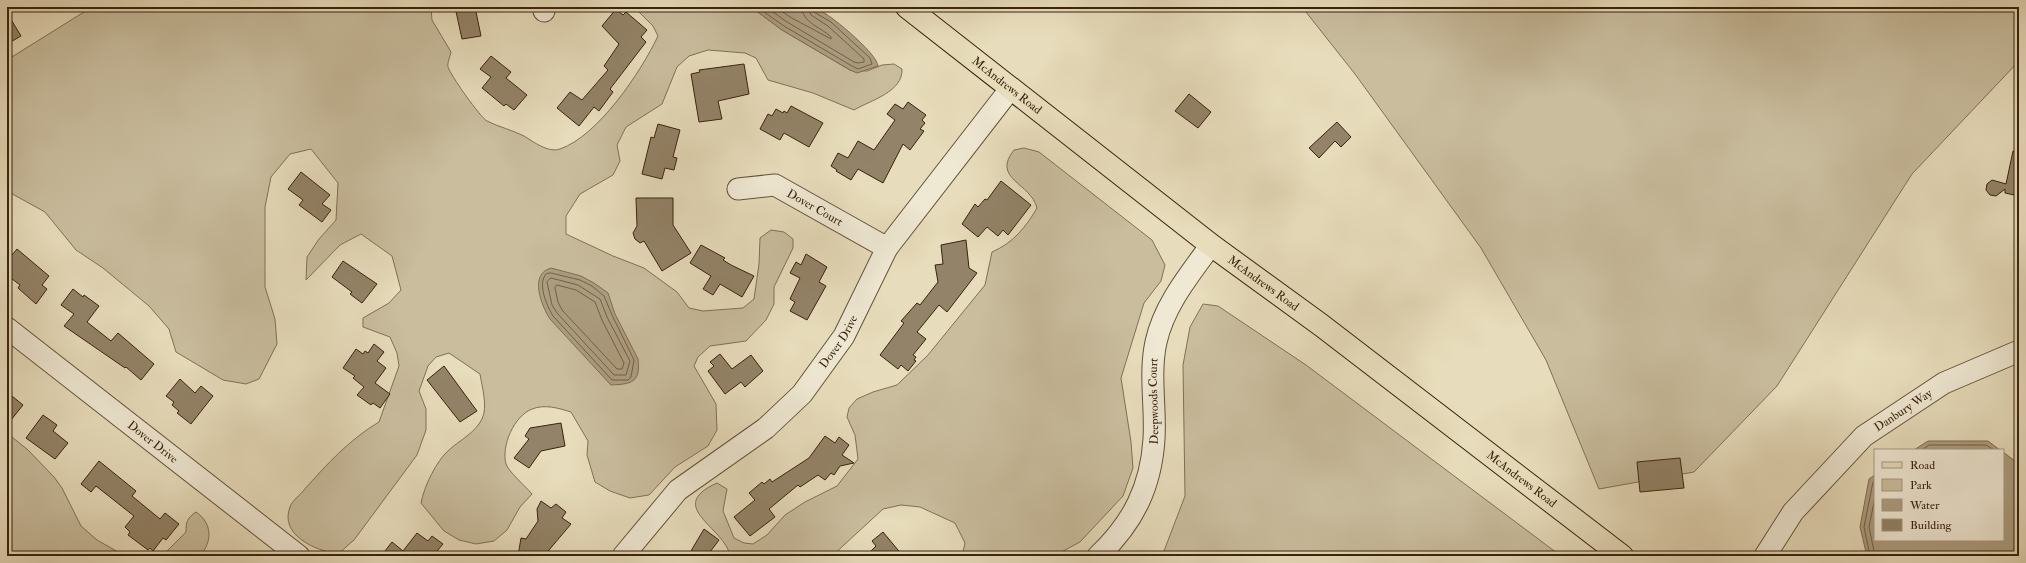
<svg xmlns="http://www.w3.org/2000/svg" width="2026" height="563" viewBox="0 0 2026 563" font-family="'IM FELL Double Pica',serif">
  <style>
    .green { fill: #c9bd9e; stroke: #817056 }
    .water { fill: #ac9d80; stroke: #7e6c52 }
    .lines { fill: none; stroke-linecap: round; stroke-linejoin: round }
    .shore { stroke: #726047; stroke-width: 1 }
    .building { fill: #938368; stroke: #39230e }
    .minor-casing { stroke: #645139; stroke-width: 23 }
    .major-casing { stroke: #39230e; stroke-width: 24 }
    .minor { stroke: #efe8d3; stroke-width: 21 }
    .major { stroke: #e7dcbb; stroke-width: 22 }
    .labels { text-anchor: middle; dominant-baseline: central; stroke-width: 3.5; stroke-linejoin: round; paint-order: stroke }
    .street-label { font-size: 12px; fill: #39230e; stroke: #efe8d3 }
  </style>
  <rect width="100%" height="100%" fill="#e7dcbb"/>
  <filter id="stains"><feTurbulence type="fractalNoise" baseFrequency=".005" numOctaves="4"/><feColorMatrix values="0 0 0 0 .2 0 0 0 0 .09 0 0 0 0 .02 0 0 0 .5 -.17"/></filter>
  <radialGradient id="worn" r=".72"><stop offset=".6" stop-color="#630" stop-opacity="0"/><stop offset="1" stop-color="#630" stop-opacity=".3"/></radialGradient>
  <!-- green -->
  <g class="green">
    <path d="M92,7H431L432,20L451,52C450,57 447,63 448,67C451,76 480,117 487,121C499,127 512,130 524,136C534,142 548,153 560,149C598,136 641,72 658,36L653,26L634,7H751L782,30L850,70L867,71L882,65L894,64L902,69C903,92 871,100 854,110L813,93L768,80L756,58L745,53L708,50L689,56L677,67L662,104L626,127L617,145L620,161L613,175L580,194L566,216V234L613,256L644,268L677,292L689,308L703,311L743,308L754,299L759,264L760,238L771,230L784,232L793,239V248L774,287V304L766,320L746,341L710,346L698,357L694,366L716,404L717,430L708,446L675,467L649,495L630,498L610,491L595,482L587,455L588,441L571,412C558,408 545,404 532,409C514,416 501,446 506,464C508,471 526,487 532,494L520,507L507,530L494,541L476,544L459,540L444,531L421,503C424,487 436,461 449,450C460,440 475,433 482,419C488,407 482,387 480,374L449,353L436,357L428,366L419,391L426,409V430L417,455L354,540L338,554C316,551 279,535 290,507C292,501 300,495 304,490C326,465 350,439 379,422L399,366L397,353L390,337L363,327V318L389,303L401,290L392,256L361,234L340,245L306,280L307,257L319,239L336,220L338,183L311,149L290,154L271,177L265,207V287L275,319L277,344L259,379L246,384L223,380L176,352L169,329L149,306L103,268L76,250L45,212L7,191V60Z"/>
    <path d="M1302,7H2019V61L1912,174L1777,386L1694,472L1599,489L1546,360L1481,248L1355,74Z"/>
    <path d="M1024,148L1039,152L1152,240L1165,265L1161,281L1144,303L1121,378L1131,442L1133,468L1123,496L1080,542L1054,556H962L965,543L955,523L920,507L901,505L883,509L832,556H730C725,527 664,507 717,483L727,489L723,511L734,538L744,543L753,544L767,535L785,515L805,502L837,486L858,459L855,435L847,417L849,408L857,399L873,392L897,385L928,355L985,285L992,252C1013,243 1026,227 1037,208C1031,183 991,179 1014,150Z"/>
    <path d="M1203,304L1218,306L1306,365L1561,556H1164V551L1185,496L1183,365L1190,327Z"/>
    <path d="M7,433L28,450L54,477L62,488L81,526L97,540L125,556H7Z"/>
    <path d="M196,512C212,523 213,541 200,556H162L186,532C186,522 187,518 196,512Z"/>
  </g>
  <!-- water -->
  <g class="water">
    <path d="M751,7C768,7 799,4 813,7C826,10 878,54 878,66L857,73L850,70L782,30Z"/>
    <path d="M551,268L581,276L594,283L608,293L615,314L638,359C641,383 631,384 611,385L550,319C541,305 529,274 551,268Z"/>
    <path d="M1928,441H1988L2000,450H1914Z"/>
    <path d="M2003,452L2019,464V556H1867L1860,527L1869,479L1875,475V540H2003Z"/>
  </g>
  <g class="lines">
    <!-- shore -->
    <g class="shore">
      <path d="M757,7L784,26L852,66L858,69L872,64L870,58L831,22L814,12L813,7"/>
      <path d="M766,7L787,22L854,62L858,63L864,62V59L828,26L811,15L808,7"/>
      <path d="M776,7L790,17L831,39V37C821,27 802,23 802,7"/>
      <path d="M551,273L580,280L592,286L604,296L612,315L634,360L631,377L628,380H612L553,316C547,306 537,284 546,274Z"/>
      <path d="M551,278L578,285L600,299L607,317L630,361L626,375H614L557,313L552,305L547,282Z"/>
      <path d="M557,285L576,290L595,302L602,320L624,363L622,369H617L562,310L558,302L555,288Z"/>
      <path d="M1922,450L1929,445H1986L1994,450"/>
      <path d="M1875,497L1869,527L1875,556"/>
      <path d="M1870,556L1864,527L1873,482L1875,480"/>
    </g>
  </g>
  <!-- building -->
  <g class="building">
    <path d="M455,7H475L481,36L462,39Z"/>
    <path d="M616,9L623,15L626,12L647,30L641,37L646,42L610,89L613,92L599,111L594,107L579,126L557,108L570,92L582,100L608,70L604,66L619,44L602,26Z"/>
    <path d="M7,13L21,36L7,44Z"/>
    <path d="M491,56L511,72L506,78L527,95L514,110L506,104L504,106L482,88L491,77L480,69Z"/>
    <path d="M744,64L749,94L718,101L722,119L699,122L691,74L700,72L699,70Z"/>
    <path d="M1189,94L1211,112L1198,128L1175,111Z"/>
    <path d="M908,102L926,115L922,120L925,123L920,129L924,131L910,150L903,144L883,183L858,169L851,180L836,171L837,170L831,166L838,153L848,158L858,141L874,150L895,120L887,114L895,104L903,109Z"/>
    <path d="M791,106L823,123L809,147L784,133L780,140L760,129L768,114L772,116L776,109L783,113L784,111L787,113Z"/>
    <path d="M1337,122L1351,137L1341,147L1335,141L1319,158L1309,148Z"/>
    <path d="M658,124L680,130L673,157L677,158L674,170L665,168L662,179L642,174L651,137L654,138Z"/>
    <path d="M2013,151H2019V196L2005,193V189L1996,196L1990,195L1986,190L1987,184L1992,180L2006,184Z"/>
    <path d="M301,172L330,195L322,204L331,210L322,222L299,205L303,200L288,189Z"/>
    <path d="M1001,181L1031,205L1008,235L1003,230L998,236L987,227L978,237L962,224L975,204L978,207L985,199L987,200Z"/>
    <path d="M636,198H673V225L691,253L662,271L644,241L640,243L635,239L633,233L637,226Z"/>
    <path d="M966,240L969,268L977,273L947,312L939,305L917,332L926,339L913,355L916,357L914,360L916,361L908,371L901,365L898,369L880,355L904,323L901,321L917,303L920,305L938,282L935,265L943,264L941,245Z"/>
    <path d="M701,245L725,258L723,260L731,265L754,276L742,297L720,284L713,295L703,289L711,276L690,263Z"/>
    <path d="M17,249L49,276L42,285L47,289L36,304L18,288L20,285L7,275V261Z"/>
    <path d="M806,254L827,267L819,282L826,286L807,320L790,311L795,302L790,299L800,278L790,273L796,262L801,265Z"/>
    <path d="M343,261L377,284L362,303L350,294L352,292L332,277Z"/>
    <path d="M73,289L83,297L84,295L99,306L87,322L111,341L118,333L154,364L141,380L126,367L125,368L64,326L74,314L61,305Z"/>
    <path d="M374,344L384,352L377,361L386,368L375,383L390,394L380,408L373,403L371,405L357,395L364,387L353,378L355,376L343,368L356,349L363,354L365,351L368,353Z"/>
    <path d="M720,354L732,369L751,355L763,371L745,387L741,382L725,394L708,371L714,366L710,362Z"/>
    <path d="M444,366L477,411L460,422L427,380Z"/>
    <path d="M180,379L195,393L201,386L213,396L191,424L177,413L179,411L172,405L174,402L166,396Z"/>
    <path d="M7,392L23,405L7,425Z"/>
    <path d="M43,415L57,425L53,431L68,443L55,459L26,438Z"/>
    <path d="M561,423L565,446L541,451L529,468L514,458L529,439L525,436L530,428Z"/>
    <path d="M825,436L835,443L839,437L849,445L842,455L854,463L840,466L834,475L831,473L825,480L818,475L800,487L798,485L769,509L775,517L750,536L734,517L755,500L749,493L762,482L764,484L770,479L772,482L809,458Z"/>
    <path d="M1680,458L1684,488L1640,492L1637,462Z"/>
    <path d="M99,461L136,491L132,496L160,519L165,513L179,524L166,540L163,538L153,551L150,548L148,550L128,535L130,532L125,527L134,516L96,486L91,492L81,484Z"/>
    <path d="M541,501L551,508L556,504L566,512L562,518L571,524L549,550L548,556H518L521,538L526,539L538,521L537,509Z"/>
    <path d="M704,529L719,540L707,556H688Z"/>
    <path d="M883,532L903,556H866L876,546L872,541Z"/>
    <path d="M417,533L428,541L432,536L443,544L433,556H381L392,542L403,551Z"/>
  </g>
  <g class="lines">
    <!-- minor casing -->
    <g class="minor-casing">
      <g id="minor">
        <path d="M543,7L544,11"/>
        <path id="s1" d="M738,189L775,185L887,248"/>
        <path id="s2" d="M7,328L299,556"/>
        <path id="s3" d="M623,556L678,490L766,428L802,394L844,336L887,248L1011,88"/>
        <path id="s4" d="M1098,556C1133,523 1151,487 1154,439C1156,407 1149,374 1156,342C1164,305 1190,274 1211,245"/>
        <path id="s5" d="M1765,556L1793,512L1864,436L1944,383L2019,351"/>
      </g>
    </g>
    <!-- major casing -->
    <g class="major-casing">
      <g id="major">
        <path id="s6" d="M907,7L1211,245L1321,325L1622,556"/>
      </g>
    </g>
    <!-- minor -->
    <use href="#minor" class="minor"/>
    <!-- major -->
    <use href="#major" class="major"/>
  </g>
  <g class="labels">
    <!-- street labels -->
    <g class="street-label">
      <text stroke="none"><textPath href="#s6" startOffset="127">McAndrews Road</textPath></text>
      <text stroke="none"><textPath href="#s1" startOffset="83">Dover Court</textPath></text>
      <text stroke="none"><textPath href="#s6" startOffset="451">McAndrews Road</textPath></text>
      <text stroke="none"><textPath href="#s3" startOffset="307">Dover Drive</textPath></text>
      <text stroke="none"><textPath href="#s4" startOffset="171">Deepwoods Court</textPath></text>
      <text stroke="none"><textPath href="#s5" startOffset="203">Danbury Way</textPath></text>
      <text stroke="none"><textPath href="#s2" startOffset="185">Dover Drive</textPath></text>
      <text stroke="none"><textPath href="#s6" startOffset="775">McAndrews Road</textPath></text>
    </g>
  </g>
  <!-- margin -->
  <rect width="2026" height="563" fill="none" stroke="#e7dcbb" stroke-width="24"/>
  <rect x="8" y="8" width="2010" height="547" fill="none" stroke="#39230e" stroke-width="2"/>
  <rect x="12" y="12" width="2002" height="539" fill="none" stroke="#39230e"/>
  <!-- legend -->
  <rect x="1874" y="449" width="130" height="92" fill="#efe8d3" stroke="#a69984"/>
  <rect x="1882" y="462" width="20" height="6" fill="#e7dcbb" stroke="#a69984"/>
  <text x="1910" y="469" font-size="12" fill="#39230e">Road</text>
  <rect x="1882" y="479" width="20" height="12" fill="#c9bd9e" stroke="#a69984"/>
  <text x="1910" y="489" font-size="12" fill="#39230e">Park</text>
  <rect x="1882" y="499" width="20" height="12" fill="#ac9d80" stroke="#a69984"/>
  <text x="1910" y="509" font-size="12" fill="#39230e">Water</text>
  <rect x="1882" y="519" width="20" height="12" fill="#938368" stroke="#a69984"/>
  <text x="1910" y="529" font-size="12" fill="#39230e">Building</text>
  <rect width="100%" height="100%" filter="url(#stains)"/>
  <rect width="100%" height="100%" fill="url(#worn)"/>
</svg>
